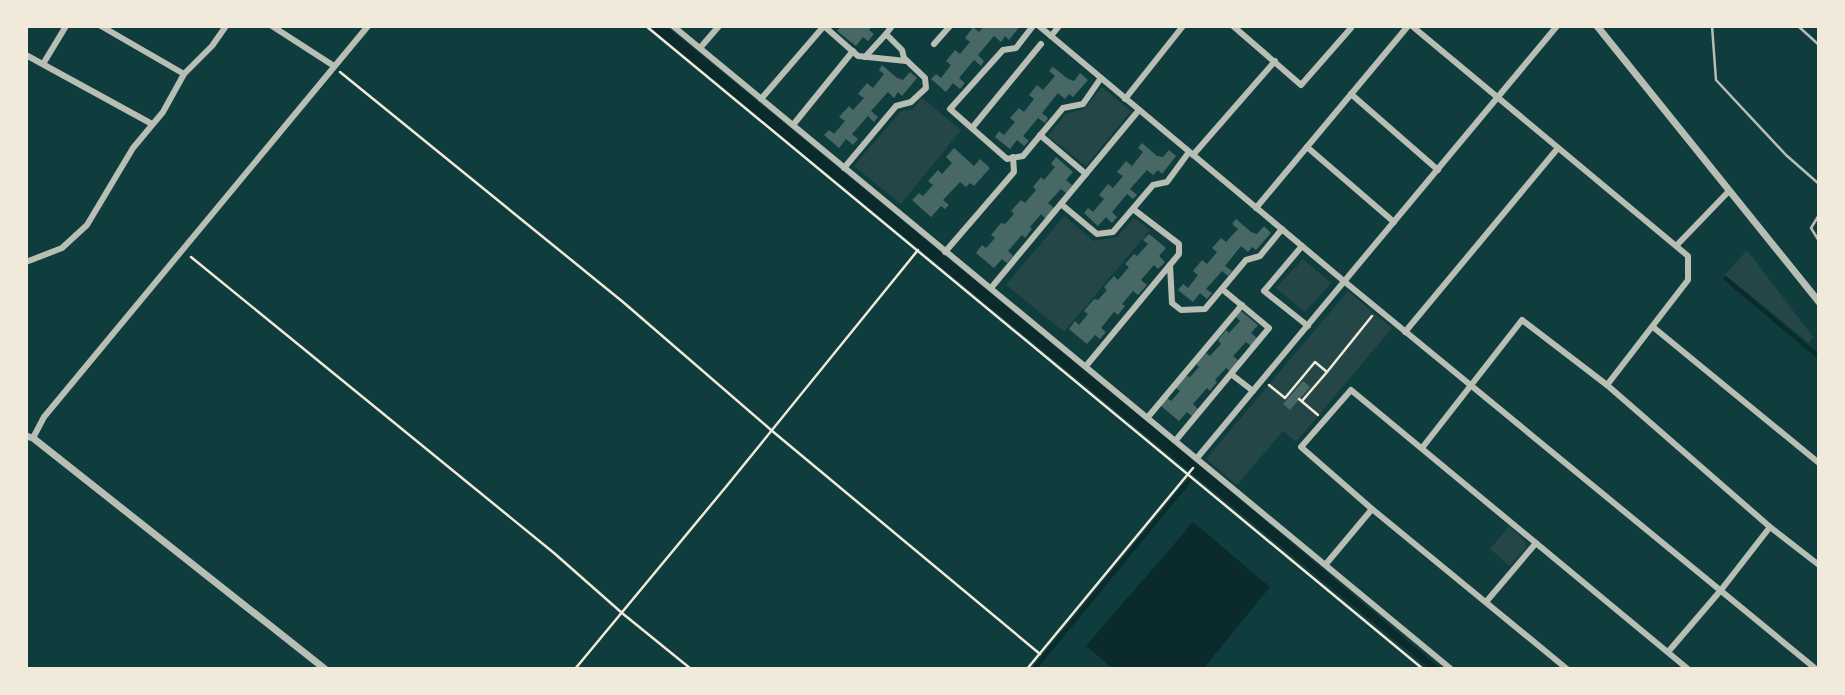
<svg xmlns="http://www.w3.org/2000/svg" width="1845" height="695" viewBox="0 0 1845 695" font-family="'Public Sans',sans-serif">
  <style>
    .green { fill: #244646 }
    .water { fill: #0a2a2b }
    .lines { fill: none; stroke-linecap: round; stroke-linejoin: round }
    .stream { stroke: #0a2a2b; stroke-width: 4.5 }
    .building { fill: #486865 }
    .path { stroke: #f1e9da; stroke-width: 2.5 }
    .service { stroke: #b8beb3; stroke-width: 2.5 }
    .minor { stroke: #b8beb3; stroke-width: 6 }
    .tertiary { stroke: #b8beb3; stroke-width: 7 }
  </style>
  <rect width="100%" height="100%" fill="#0f3d3e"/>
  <!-- green -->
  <g class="green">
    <path d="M1102,87L1131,111L1086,166L1048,136L1066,114L1084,109Z"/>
    <path d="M922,98L961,130L901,204L854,166L901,111L913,109Z"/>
    <path d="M1064,216L1094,241L1117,237L1134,218L1150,230L1064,332L1006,285Z"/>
    <path d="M1747,250L1813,337L1809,343L1725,275Z"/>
    <path d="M1303,259L1331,283L1305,312L1276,288Z"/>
    <path d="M1348,291L1392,328L1296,442L1283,431L1237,485L1206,459Z"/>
    <path d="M1509,526L1525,541L1526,548L1510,566L1490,549Z"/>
  </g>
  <!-- water -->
  <g class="water">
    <path d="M648,26H666L1199,465L1441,669H1430Z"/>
    <path d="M1193,522L1270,587L1203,669H1113L1086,646Z"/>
  </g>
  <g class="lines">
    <!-- stream -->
    <g class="stream">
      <path d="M1726,279L1819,357"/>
      <path d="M1034,669L1189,481"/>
    </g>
  </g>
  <!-- building -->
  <g class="building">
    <path d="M841,26H872L869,30L874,34L868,41L863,37L856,46L837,31Z"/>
    <path d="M984,26H1020L1009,40L1005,36L1001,42L994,36L978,55L984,61L981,66L974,60L959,78L965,83L960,89L953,83L946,92L931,79L936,74L941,78L951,65L946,61L955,50L960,54L970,42L965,38L973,27L979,32Z"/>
    <path d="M882,65L897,78L903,80L910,72L917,78L902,96L898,92L894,98L888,92L871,111L878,117L874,122L868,116L852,134L858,139L853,145L846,139L839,148L824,135L829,130L834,134L845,121L839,117L849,106L853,110L864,98L858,94L867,83L873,88L884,74L879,70Z"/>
    <path d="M1053,67L1068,79L1074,81L1080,73L1088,80L1073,97L1069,94L1065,99L1058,93L1042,113L1048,118L1045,123L1038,118L1023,136L1029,141L1024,146L1017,140L1010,149L995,137L999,131L1004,135L1015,122L1010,118L1019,108L1024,112L1034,99L1029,95L1037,85L1043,90L1055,76L1049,71Z"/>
    <path d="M1142,143L1157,156L1163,157L1169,150L1176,156L1162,174L1158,170L1153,175L1147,170L1130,189L1137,195L1133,199L1127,194L1112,212L1117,217L1112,223L1106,217L1098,226L1084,213L1088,208L1093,212L1104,199L1099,195L1108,184L1113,188L1123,176L1117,172L1126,161L1132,166L1143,152L1138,148Z"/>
    <path d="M954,148L974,166L980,159L990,168L974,186L970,183L966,187L960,182L943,200L949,205L945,209L941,206L931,217L912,200L919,193L923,196L933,185L928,181L938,170L942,174L952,163L946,157Z"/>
    <path d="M1056,157L1073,172L1066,180L1072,185L1066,193L1061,189L1048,203L1054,208L1046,219L1041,214L1030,227L1032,229L1025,238L1022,235L1008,251L1013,256L1007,263L1002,259L994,268L976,253L982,245L986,248L995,238L991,235L1001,223L1005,224L1014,214L1011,211L1021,200L1025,203L1036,190L1033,187L1041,177L1044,180L1055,167L1051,164Z"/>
    <path d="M1236,219L1251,232L1257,234L1264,226L1271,233L1256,250L1252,247L1248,252L1241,246L1225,266L1232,271L1228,276L1222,271L1206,289L1212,293L1207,299L1200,293L1193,302L1178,290L1183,284L1188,288L1198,275L1193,271L1202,260L1207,264L1217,252L1212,248L1221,238L1226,242L1238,229L1232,224Z"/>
    <path d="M1149,234L1166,248L1159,256L1165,262L1158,269L1154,265L1141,280L1147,285L1138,295L1133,291L1122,304L1125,306L1118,315L1114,312L1101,328L1106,332L1100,339L1095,335L1087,344L1069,329L1075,321L1079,325L1088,314L1084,311L1094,299L1098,300L1107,290L1104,287L1114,276L1118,280L1129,267L1125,264L1134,254L1137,256L1148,244L1143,240Z"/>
    <path d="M1241,311L1258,325L1251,333L1257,338L1251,346L1246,342L1233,356L1239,361L1231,372L1226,368L1215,380L1217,382L1210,391L1207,388L1193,404L1198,409L1192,416L1187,412L1179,421L1161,406L1167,398L1171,401L1180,391L1176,388L1186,376L1190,377L1199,367L1196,364L1206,353L1210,356L1221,344L1218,340L1226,330L1229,333L1240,321L1236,317Z"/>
    <path d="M1303,381L1310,387L1290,410L1283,404Z"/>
  </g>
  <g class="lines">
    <!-- path -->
    <g class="path">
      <path d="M646,26L1423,669"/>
      <path d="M340,72L623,302L771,430L1040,654"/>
      <path d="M191,257L554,553L622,613L691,669"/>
      <path d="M1269,385L1285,398L1315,362L1327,372L1372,316"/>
      <path d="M1299,399L1318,415"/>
      <path d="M1302,401L1327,372"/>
      <path d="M575,669L725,488L918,250"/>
      <path d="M1027,669L1193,468"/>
    </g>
    <!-- service -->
    <g class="service">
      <path d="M1712,26L1716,80L1786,155L1819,184"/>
      <path d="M1798,26L1819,45"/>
      <path d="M1819,215L1811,228L1819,241"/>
    </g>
    <!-- minor -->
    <g class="minor">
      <path d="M101,26L184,74"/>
      <path d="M272,26L334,66"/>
      <path d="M673,26L1451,669"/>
      <path d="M824,26L858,56L906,61"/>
      <path d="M1033,26L1016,48L1003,50L950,109L1007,159L1023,156L1063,108L1083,104L1101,78"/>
      <path d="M1039,26L1051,36"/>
      <path d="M1059,26L1051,36L1345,282L1816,669"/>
      <path d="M1233,26L1301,85L1351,28"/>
      <path d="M1412,26L1688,256V280L1607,385"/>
      <path d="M934,44L950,26"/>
      <path d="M700,48L719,26"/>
      <path d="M26,55L152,124"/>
      <path d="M865,57L886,34"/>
      <path d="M43,64L66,26"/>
      <path d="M1351,94L1438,170"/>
      <path d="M761,99L824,26"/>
      <path d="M1125,99L1183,26"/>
      <path d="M793,125L853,51"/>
      <path d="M972,128L1041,44"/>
      <path d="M1040,135L1086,174"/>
      <path d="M1307,147L1394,222"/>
      <path d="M1193,155L1275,61"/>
      <path d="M844,168L896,106L911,102L926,88L925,78L904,58L902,50L886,34L892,26"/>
      <path d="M1061,204L1097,234L1113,232L1153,185L1167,182L1189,152"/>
      <path d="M1256,208L1408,26"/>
      <path d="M1677,245L1729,191"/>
      <path d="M1302,246L1264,291L1308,326"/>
      <path d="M945,252L1014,172L1013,157"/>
      <path d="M26,262L62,248L87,225L133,148L163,112L184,74L212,46L226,26"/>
      <path d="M1170,265L1172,303L1181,310L1205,309L1246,260L1260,256L1282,229"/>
      <path d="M991,288L1139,110"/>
      <path d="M1653,327L1819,463"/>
      <path d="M1405,332L1558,148"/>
      <path d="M1086,366L1179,254V244L1133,209"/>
      <path d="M1231,374L1253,391"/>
      <path d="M1148,417L1242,305"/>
      <path d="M33,438L44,417L368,26"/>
      <path d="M1176,440L1269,328L1222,289"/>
      <path d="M1422,448L1522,320L1607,385L1770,527L1819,565"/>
      <path d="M1197,458L1557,26"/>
      <path d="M1326,564L1372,509"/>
      <path d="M1486,602L1536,543"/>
      <path d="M1668,652L1721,590L1770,527"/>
      <path d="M1567,669L1372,509L1301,447L1351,390L1688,669"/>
    </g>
    <!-- tertiary -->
    <g class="tertiary">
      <path d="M1597,26L1819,302"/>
      <path d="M26,436L33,438L325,669"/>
    </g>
  </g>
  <!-- border -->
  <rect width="1845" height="695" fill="none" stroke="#f1e9da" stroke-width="56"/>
</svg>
